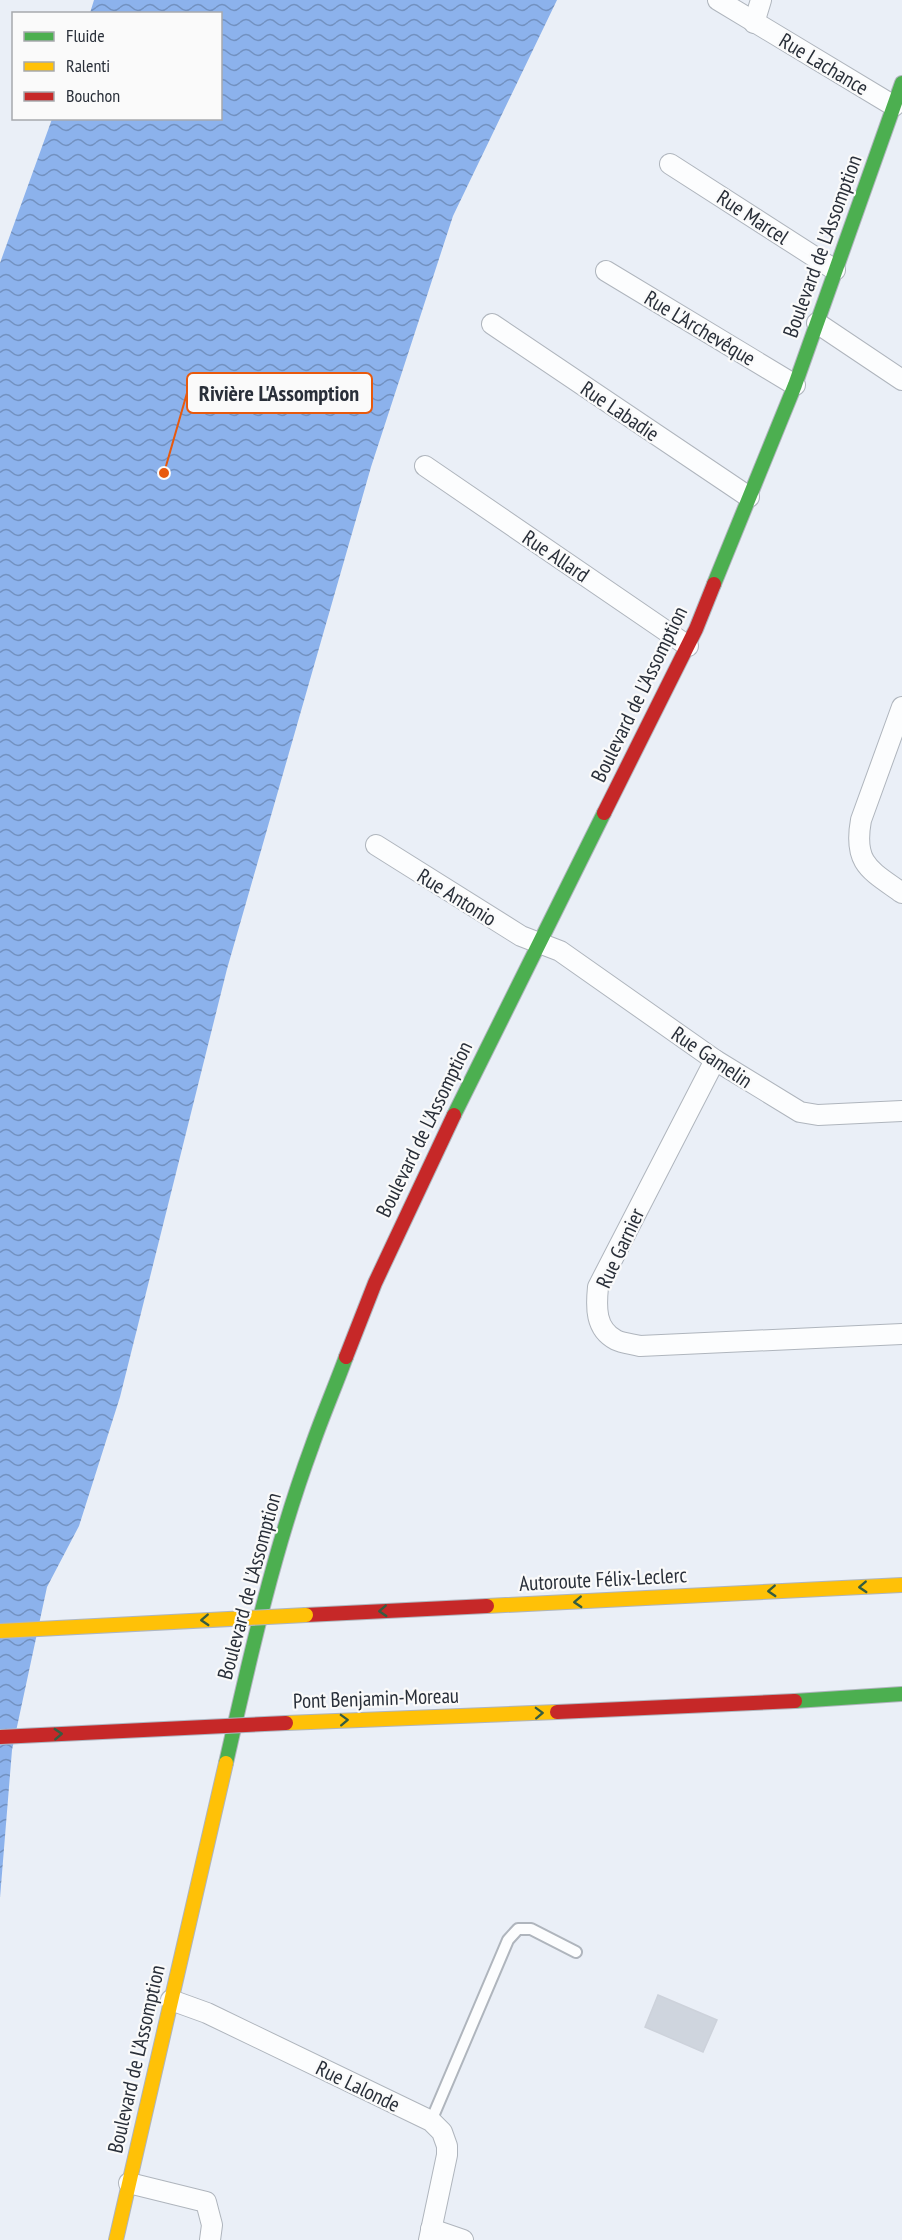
<svg xmlns="http://www.w3.org/2000/svg" width="902" height="2240" viewBox="0 0 902 2240" font-family="'PT Sans Narrow',sans-serif">
  <style>
    .water { fill: url(#water-waves) }
    .building { fill: #cfd5de; stroke: #cdd2db; stroke-width: 1.5 }
    .lines { fill: none; stroke-linecap: round; stroke-linejoin: round }
    .lane-casing { stroke: #afb5bd; stroke-width: 14 }
    .street-casing { stroke: #afb5bd; stroke-width: 22 }
    .fast-casing { stroke: #afb5bd; stroke-width: 16 }
    .slow-casing { stroke: #afb5bd; stroke-width: 16 }
    .jam-casing { stroke: #afb5bd; stroke-width: 16 }
    .lane { stroke: #fcfdfe; stroke-width: 10 }
    .street { stroke: #fcfdfe; stroke-width: 20 }
    .fast { stroke: #4caf50; stroke-width: 14 }
    .slow { stroke: #ffc107; stroke-width: 14 }
    .jam { stroke: #c62828; stroke-width: 14 }
    .slow-bridge-casing { stroke: #aeb6c2; stroke-width: 16; stroke-linecap: butt }
    .jam-bridge-casing { stroke: #aeb6c2; stroke-width: 16; stroke-linecap: butt }
    .slow-bridge { stroke: #ffc107; stroke-width: 14 }
    .jam-bridge { stroke: #c62828; stroke-width: 14 }
    .oneway { stroke: #355c41 }
    .labels { text-anchor: middle; dominant-baseline: central; stroke-width: 4.5; stroke-linejoin: round; paint-order: stroke }
    .street-label { font-size: 21px; fill: #292f39; stroke: #fafafa }
    .leader { fill: none; stroke: #e8590c; stroke-width: 2 }
    .callout-dot { fill: #e8590c; stroke: #fafafa; stroke-width: 2 }
    .callout { fill: #fafafa; stroke: #e8590c; stroke-width: 2 }
    .callout-label { font-size: 22px; text-anchor: middle; font-weight: bold; fill: #292f39 }
  </style>
  <defs>
    <pattern id="water-waves" width="16" height="10" patternUnits="userSpaceOnUse" patternTransform="scale(1.5)"><rect width="16" height="10" fill="#8cb2ec"/><path d="M0 5q4-4 8 0t8 0" fill="none" stroke="#7291c0"/></pattern>
  </defs>
  <rect width="100%" height="100%" fill="#eaeff7"/>
  <!-- water -->
  <path class="water" d="M94,0H557L453,216L371,467L227,969L120,1397L79,1526L47,1587L12,1750L0,1898V263L52,119L220,118V14L90,13Z"/>
  <!-- building -->
  <path class="building" d="M658,1995L717,2020L703,2052L645,2027Z"/>
  <g class="lines">
    <!-- lane casing -->
    <g class="lane-casing">
      <path id="lane" d="M431,2121L508,1940L518,1929H531L576,1952"/>
    </g>
    <!-- street casing -->
    <g class="street-casing">
      <g id="street">
        <path d="M718,0L894,106"/>
        <path d="M754,23L761,0"/>
        <path d="M670,164L835,270"/>
        <path d="M606,271L795,385"/>
        <path d="M817,323L902,380"/>
        <path d="M492,324L749,497"/>
        <path d="M425,466L688,646"/>
        <path d="M902,707L861,820C853,864 870,870 902,893"/>
        <path d="M376,845L521,936L560,951L715,1060L800,1112L818,1115L902,1111"/>
        <path d="M715,1060L598,1287C596,1307 595,1329 616,1340C622,1343 632,1344 640,1346L902,1334"/>
        <path d="M171,2000L207,2013L431,2121L442,2132L447,2146V2155L429,2240"/>
        <path d="M129,2183L206,2202L212,2225L210,2240"/>
        <path d="M431,2229L463,2240"/>
      </g>
    </g>
    <!-- fast casing -->
    <g class="fast-casing">
      <g id="fast">
        <path d="M714,584L795,385L902,83"/>
        <path d="M454,1115L604,813"/>
        <path d="M795,1701L902,1694"/>
        <path d="M226,1763C250,1657 274,1549 312,1446C322,1417 335,1387 346,1357"/>
      </g>
    </g>
    <!-- slow casing -->
    <g class="slow-casing">
      <g id="slow">
        <path d="M487,1606L902,1585"/>
        <path d="M286,1723L557,1712"/>
        <path d="M116,2240L226,1763"/>
      </g>
    </g>
    <!-- jam casing -->
    <g class="jam-casing">
      <g id="jam">
        <path d="M604,813L696,629L714,584"/>
        <path d="M346,1357L375,1283L454,1115"/>
        <path d="M306,1615L487,1606"/>
        <path d="M557,1712L795,1701"/>
      </g>
    </g>
    <!-- lane -->
    <use href="#lane" class="lane"/>
    <!-- street -->
    <use href="#street" class="street"/>
    <!-- fast -->
    <use href="#fast" class="fast"/>
    <!-- slow -->
    <use href="#slow" class="slow"/>
    <!-- jam -->
    <use href="#jam" class="jam"/>
    <!-- slow-bridge casing -->
    <g class="slow-bridge-casing">
      <path id="slow-bridge" d="M0,1631L306,1615"/>
    </g>
    <!-- jam-bridge casing -->
    <g class="jam-bridge-casing">
      <path id="jam-bridge" d="M0,1737L286,1723"/>
    </g>
    <!-- slow-bridge -->
    <use href="#slow-bridge" class="slow-bridge"/>
    <!-- jam-bridge -->
    <use href="#jam-bridge" class="jam-bridge"/>
  </g>
  <!-- one-way arrows -->
  <defs><path id="oneway-chevron" d="M-2-3.5L2.5 0L-2 3.5" fill="none" stroke-width="1.6" stroke-linecap="round" stroke-linejoin="round" transform="scale(1.5)"/></defs>
  <g class="oneway">
    <use href="#oneway-chevron" transform="translate(863 1587) rotate(177)"/>
    <use href="#oneway-chevron" transform="translate(772 1591) rotate(177)"/>
    <use href="#oneway-chevron" transform="translate(578 1602) rotate(177)"/>
    <use href="#oneway-chevron" transform="translate(383 1611) rotate(177)"/>
    <use href="#oneway-chevron" transform="translate(205 1620) rotate(177)"/>
    <use href="#oneway-chevron" transform="translate(539 1713) rotate(-2)"/>
    <use href="#oneway-chevron" transform="translate(344 1720) rotate(-2)"/>
    <use href="#oneway-chevron" transform="translate(58 1734) rotate(-3)"/>
  </g>
  <g class="labels">
    <!-- street labels -->
    <g class="street-label">
      <text transform="translate(824 64) rotate(31)">Rue Lachance</text>
      <text transform="translate(753 217) rotate(33)">Rue Marcel</text>
      <text transform="translate(822 246) rotate(-70)">Boulevard de L'Assomption</text>
      <text transform="translate(700 328) rotate(31)">Rue L'Archevêque</text>
      <text transform="translate(620 411) rotate(34)">Rue Labadie</text>
      <text transform="translate(556 556) rotate(34)">Rue Allard</text>
      <text transform="translate(639 694) rotate(-64)">Boulevard de L'Assomption</text>
      <text transform="translate(457 897) rotate(32)">Rue Antonio</text>
      <text transform="translate(712 1057) rotate(34)">Rue Gamelin</text>
      <text transform="translate(424 1129) rotate(-64)">Boulevard de L'Assomption</text>
      <text transform="translate(620 1248) rotate(-65)">Rue Garnier</text>
      <text transform="translate(603 1579) rotate(-3)">Autoroute Félix-Leclerc</text>
      <text transform="translate(249 1586) rotate(-75)">Boulevard de L'Assomption</text>
      <text transform="translate(376 1698) rotate(-2)">Pont Benjamin-Moreau</text>
      <text transform="translate(136 2059) rotate(-77)">Boulevard de L'Assomption</text>
      <text transform="translate(358 2086) rotate(26)">Rue Lalonde</text>
    </g>
  </g>
  <!-- callouts -->
  <path class="leader" d="M164 473L187 393"/>
  <circle class="callout-dot" cx="164" cy="473" r="6"/>
  <rect class="callout" x="187" y="373" width="185" height="40" rx="6"/>
  <g class="callout-label">
    <text x="279" y="401">Rivière L'Assomption</text>
  </g>
  <!-- legend -->
  <rect x="12" y="12" width="210" height="108" fill="#fafafa" stroke="#a6a9ad" stroke-width="1.5"/>
  <rect x="24" y="32" width="30" height="9" fill="#4caf50" stroke="#a6a9ad" stroke-width="1.5"/>
  <text x="66" y="42" font-size="18" fill="#292f39">Fluide</text>
  <rect x="24" y="62" width="30" height="9" fill="#ffc107" stroke="#a6a9ad" stroke-width="1.5"/>
  <text x="66" y="72" font-size="18" fill="#292f39">Ralenti</text>
  <rect x="24" y="92" width="30" height="9" fill="#c62828" stroke="#a6a9ad" stroke-width="1.5"/>
  <text x="66" y="102" font-size="18" fill="#292f39">Bouchon</text>
</svg>
